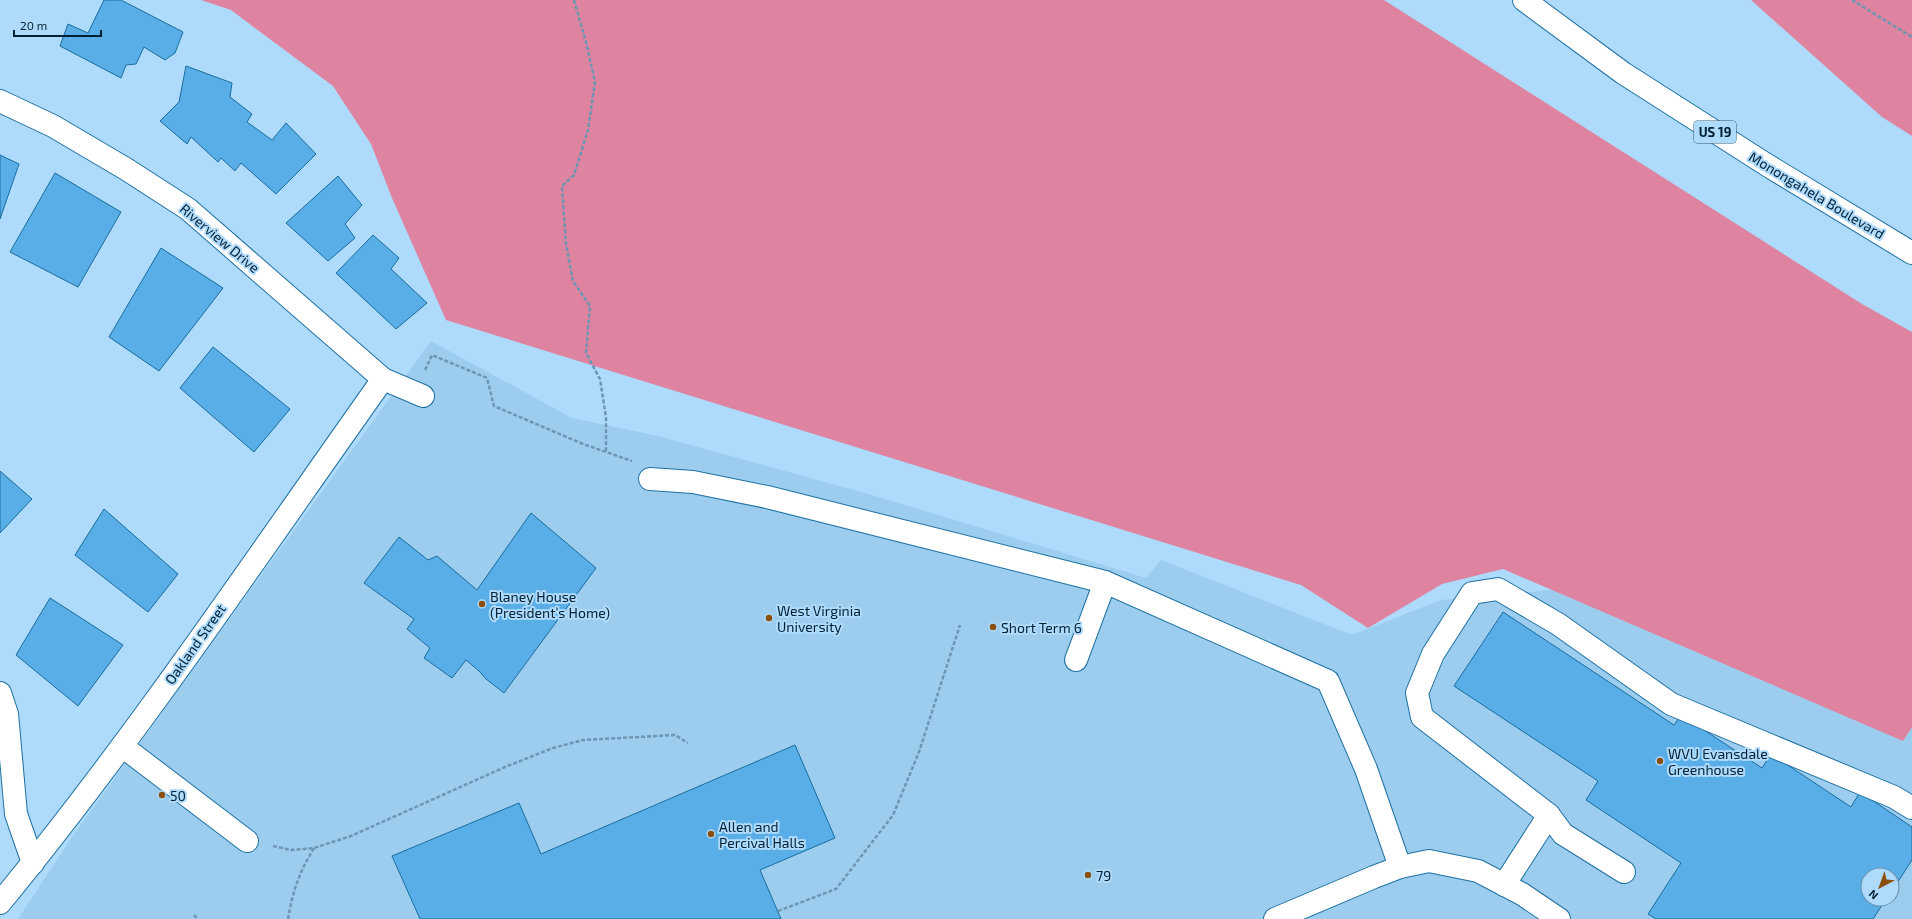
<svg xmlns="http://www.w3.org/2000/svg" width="1912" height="919" viewBox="0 0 1912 919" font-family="'Exo 2',sans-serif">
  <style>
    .built { fill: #9ccdef; fill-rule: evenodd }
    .forest { fill: #de83a0 }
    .building { fill: #5aaee7; stroke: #186d9d }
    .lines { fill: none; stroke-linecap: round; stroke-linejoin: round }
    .minor-casing { stroke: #1e71a2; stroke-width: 24 }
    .major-casing { stroke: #1e71a2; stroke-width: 24 }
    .path { stroke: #6e96b2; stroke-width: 2.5; stroke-dasharray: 4 2; stroke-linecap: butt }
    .minor { stroke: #fff; stroke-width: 22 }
    .major { stroke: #fff; stroke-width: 22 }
    .poi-dot { fill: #8b4f0e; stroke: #aedafb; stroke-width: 1.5 }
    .labels { text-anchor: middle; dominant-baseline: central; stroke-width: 4; stroke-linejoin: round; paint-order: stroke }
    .shield { fill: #aedafb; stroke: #345870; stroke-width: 1 }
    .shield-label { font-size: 13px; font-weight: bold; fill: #002034 }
    .street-label { font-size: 14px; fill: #002034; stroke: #aedafb }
    .poi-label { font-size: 14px; fill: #002034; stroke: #aedafb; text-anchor: start }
  </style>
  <rect width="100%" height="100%" fill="#aedafb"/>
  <!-- built -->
  <path class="built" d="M431,341L572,418L658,436L872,495L1146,578L1161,560L1352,635L1441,600L1912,557V919H18L72,837ZM1868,875H1892V899H1868Z"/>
  <!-- forest -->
  <g class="forest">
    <path d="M201,0H1384L1862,304L1912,332V727L1903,741L1503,569L1442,584L1368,628L1301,585L446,320L392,198L371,144L333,86L231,10Z"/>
    <path d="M1751,0H1912V136L1882,117Z"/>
  </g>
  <!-- building -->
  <g class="building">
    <path d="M104,0H121L183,32L175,53L165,60L144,47L136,64L126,65L121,78L60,46L68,24L88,33Z"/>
    <path d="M186,66L232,83L230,97L252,114L247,122L272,140L286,123L316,154L276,194L241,163L235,171L221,158L218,162L191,137L187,144L160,121L179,102Z"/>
    <path d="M0,155L19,164L0,219Z"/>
    <path d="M55,173L121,212L78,287L10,252Z"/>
    <path d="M338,176L362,205L345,224L355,238L328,261L286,223Z"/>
    <path d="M373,235L399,258L391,269L427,303L396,329L336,273Z"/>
    <path d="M161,248L223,288L159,371L109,337Z"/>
    <path d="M213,347L290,409L254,452L180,388Z"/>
    <path d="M0,471L32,499L0,533Z"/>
    <path d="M104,509L178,574L148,612L75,555Z"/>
    <path d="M531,513L596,568L504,693L486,679L479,671L466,660L452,678L424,658L430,648L407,629L414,619L364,583L399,537L428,560L437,556L477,590Z"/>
    <path d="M50,598L123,645L78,706L16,655Z"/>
    <path d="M1503,612L1674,725L1681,715L1762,768L1771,754L1851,807L1860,792L1912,827V860L1892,891V875H1868V899H1886L1873,919H1656L1648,914L1681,863L1586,800L1598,781L1454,686Z"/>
    <path d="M795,745L835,838L760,870L781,919H420L392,856L519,803L541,854Z"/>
  </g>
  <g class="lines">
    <!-- minor casing -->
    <g class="minor-casing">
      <g id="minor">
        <path d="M0,101L53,126L126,169L188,209L383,379L423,396"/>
        <path d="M650,479L693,482L767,497L1105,582L1328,681L1366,769L1400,867"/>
        <path d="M1076,660L1105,582"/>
        <path d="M0,693L7,714L16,814L33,863"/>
        <path d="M122,746L247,841"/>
        <path d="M1549,815L1563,834L1624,872"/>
        <path d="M1504,885L1549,815L1422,717L1417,693L1433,654L1472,593L1498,589L1558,624L1671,704L1894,797L1912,808"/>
        <path d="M0,903C137,736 258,555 383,379"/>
        <path d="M1275,919L1374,877L1400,867L1429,861L1478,871L1522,894L1559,919"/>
      </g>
    </g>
    <!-- major casing -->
    <g class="major-casing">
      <path id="major" d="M1524,0L1623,73L1767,165L1912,253"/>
    </g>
    <!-- path -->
    <g class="path">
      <path d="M574,0L586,42L595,82L588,130L574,175L562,186L566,244L573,281L590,306L586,353L600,379L606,417V452"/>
      <path d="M1852,0L1912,37"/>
      <path d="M425,370L432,355L487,378L494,406L583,444L632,461"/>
      <path d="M273,846L291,850L314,848L351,836L505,767L553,748L583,740L675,735L688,743"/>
      <path d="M778,911L836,889L893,815L919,752L960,625"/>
      <path d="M194,915L198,919"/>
      <path d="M288,919C293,890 299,873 314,848"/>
    </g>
    <!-- minor -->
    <use href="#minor" class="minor"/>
    <!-- major -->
    <use href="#major" class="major"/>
  </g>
  <!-- markers -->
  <g class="poi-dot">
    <circle cx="482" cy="604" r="4"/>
    <circle cx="769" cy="618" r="4"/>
    <circle cx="993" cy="627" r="4"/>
    <circle cx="1660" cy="761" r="4"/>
    <circle cx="162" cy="795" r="4"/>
    <circle cx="711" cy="834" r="4"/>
    <circle cx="1088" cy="875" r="4"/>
  </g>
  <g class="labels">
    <!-- shield labels -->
    <rect class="shield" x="1694" y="121" width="42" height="22" rx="3"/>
    <g class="shield-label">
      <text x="1715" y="132">US 19</text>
    </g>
    <!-- street labels -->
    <g class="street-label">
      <text transform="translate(1817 195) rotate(31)">Monongahela Boulevard</text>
      <text transform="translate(220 238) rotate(40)">Riverview Drive</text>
      <text transform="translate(195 644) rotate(-55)">Oakland Street</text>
    </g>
    <!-- poi labels -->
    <g class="poi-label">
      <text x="490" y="596">Blaney House<tspan x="490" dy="16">(President’s Home)</tspan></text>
      <text x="777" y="610">West Virginia<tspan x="777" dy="16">University</tspan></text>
      <text x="1001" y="627">Short Term 6</text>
      <text x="1668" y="753">WVU Evansdale<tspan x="1668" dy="16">Greenhouse</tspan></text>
      <text x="170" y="795">50</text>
      <text x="719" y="826">Allen and<tspan x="719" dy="16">Percival Halls</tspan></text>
      <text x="1096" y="875">79</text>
    </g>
  </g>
  <!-- north arrow -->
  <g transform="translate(1880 887) rotate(221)"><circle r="19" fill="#aedafb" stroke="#6890ab"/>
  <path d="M0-3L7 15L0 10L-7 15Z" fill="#8b4f0e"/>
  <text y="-6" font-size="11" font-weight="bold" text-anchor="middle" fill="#002034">N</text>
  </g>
  <!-- scale -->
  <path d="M14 30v6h87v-6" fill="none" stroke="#002034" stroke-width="2"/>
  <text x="20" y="30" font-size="12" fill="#002034" stroke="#aedafb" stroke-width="3" paint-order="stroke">20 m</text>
</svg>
